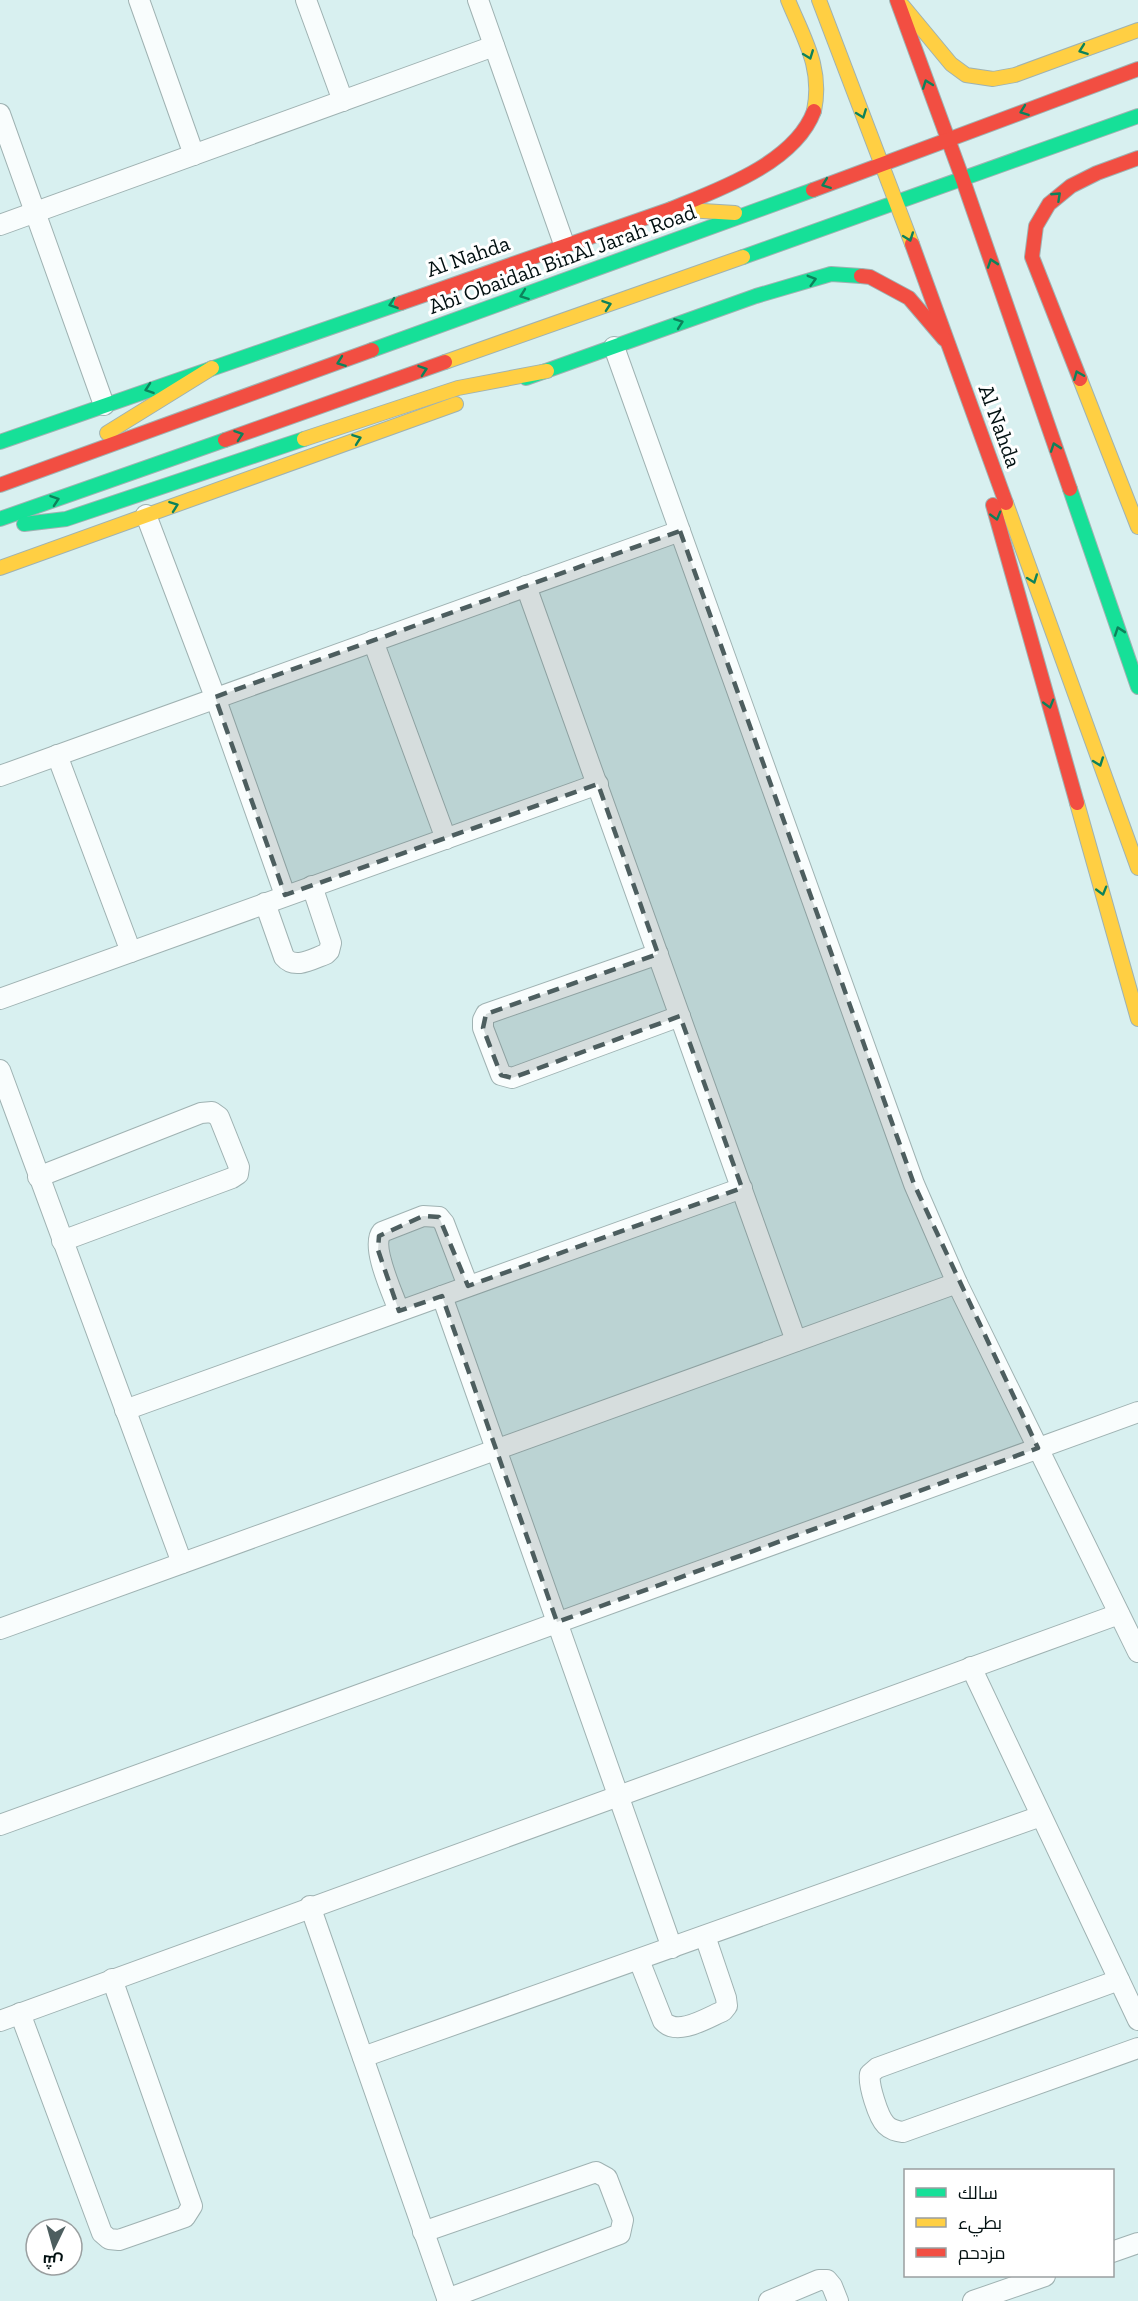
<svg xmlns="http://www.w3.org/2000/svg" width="1138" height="2301" viewBox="0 0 1138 2301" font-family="'Zilla Slab',Cairo,serif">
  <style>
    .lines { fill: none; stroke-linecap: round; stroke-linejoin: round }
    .street-casing { stroke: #9fb2b2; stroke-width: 22 }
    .fast-casing { stroke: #9fb2b2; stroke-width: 16 }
    .slow-casing { stroke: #9fb2b2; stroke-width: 16 }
    .jam-casing { stroke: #9fb2b2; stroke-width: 16 }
    .street { stroke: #f9fdfd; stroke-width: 20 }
    .fast { stroke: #16e098; stroke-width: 14 }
    .slow { stroke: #ffcf43; stroke-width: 14 }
    .jam { stroke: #f24e42; stroke-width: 14 }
    .oneway { stroke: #0d825b }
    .marked { fill: #4d5e5f; fill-opacity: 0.2; stroke: #4d5e5f; stroke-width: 4.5; stroke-dasharray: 12 8; stroke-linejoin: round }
    .labels { text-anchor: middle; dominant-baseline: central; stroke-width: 6; stroke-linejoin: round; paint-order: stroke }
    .street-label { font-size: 22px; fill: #021011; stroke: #fff }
  </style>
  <rect width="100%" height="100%" fill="#d8f0f0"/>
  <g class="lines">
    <!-- street casing -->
    <g class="street-casing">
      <g id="street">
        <path d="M139,0L194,155"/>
        <path d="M306,0L343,101"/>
        <path d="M478,0L564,244"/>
        <path d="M0,114L104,405"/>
        <path d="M0,225L494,46"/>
        <path d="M614,347L914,1184L957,1283L1138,1652"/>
        <path d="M146,515L215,697L285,895"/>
        <path d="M526,586L796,1341"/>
        <path d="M373,641L446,839"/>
        <path d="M57,755L131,952"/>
        <path d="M0,776L680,531"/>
        <path d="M265,903L284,957C295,970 312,959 326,954L329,951L331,943L312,886"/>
        <path d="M658,954L486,1014L483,1020V1028L501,1075L512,1078L680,1016"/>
        <path d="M0,999L598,784"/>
        <path d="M0,1070L182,1563"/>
        <path d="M38,1177L201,1113L212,1112L219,1117L239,1167L238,1174L232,1178L62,1241"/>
        <path d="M442,1296L672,1948"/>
        <path d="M399,1311C393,1294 370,1246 382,1232L423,1216L439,1217L444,1223L468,1286"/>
        <path d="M125,1410L742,1188"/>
        <path d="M0,1629L957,1283"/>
        <path d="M971,1667L1138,2020"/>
        <path d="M0,1825L1138,1412"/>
        <path d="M310,1906L448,2301"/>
        <path d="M639,1960L663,2021C677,2037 707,2018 723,2011L727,2006L726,1998L705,1936"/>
        <path d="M1119,1980L877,2068L870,2074C868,2084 878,2117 886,2125C891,2130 896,2131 903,2132L1138,2048"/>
        <path d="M20,2013L102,2233L109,2239L119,2240L185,2217L192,2206L112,1979"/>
        <path d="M0,2021L1119,1614"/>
        <path d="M363,2057L1041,1816"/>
        <path d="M423,2232L596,2172L607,2178L623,2220L620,2234L447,2299"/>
        <path d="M1112,2252L1138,2243"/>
        <path d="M769,2301L819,2280H827L832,2286L838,2301"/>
        <path d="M973,2301L1045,2276"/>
      </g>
    </g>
    <!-- fast casing -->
    <g class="fast-casing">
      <g id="fast">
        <path d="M743,257L1138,116"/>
        <path d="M372,350L813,190"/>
        <path d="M526,378L756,296L831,274L861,276"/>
        <path d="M0,442L401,303"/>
        <path d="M1070,489L1138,687"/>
        <path d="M0,519L225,440"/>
        <path d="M24,524L66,519L304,439"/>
      </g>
    </g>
    <!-- slow casing -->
    <g class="slow-casing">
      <g id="slow">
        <path d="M788,0C804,39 823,68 814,111"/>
        <path d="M819,0L912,244"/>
        <path d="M903,6L951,64L966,75L993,79L1015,75L1138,30"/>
        <path d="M671,209L735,213"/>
        <path d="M445,362L743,257"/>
        <path d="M1080,379L1138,527"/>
        <path d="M107,433L212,368"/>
        <path d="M304,439L458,388L547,371"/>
        <path d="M1006,503L1138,868"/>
        <path d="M0,568L456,404"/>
        <path d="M1077,803L1138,1019"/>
      </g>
    </g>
    <!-- jam casing -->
    <g class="jam-casing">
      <g id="jam">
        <path d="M897,0L963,180L1070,489"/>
        <path d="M813,190L1138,69"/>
        <path d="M912,244L1006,503"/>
        <path d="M861,276L870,277L909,298L944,339"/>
        <path d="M401,303L671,209C718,190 795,163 814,111"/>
        <path d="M1080,379L1032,257L1036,226L1049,204L1071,186L1097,173L1138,158"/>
        <path d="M225,440L445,362"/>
        <path d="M0,485L372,350"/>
        <path d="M993,505L1077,803"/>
      </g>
    </g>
    <!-- street -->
    <use href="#street" class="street"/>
    <!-- fast -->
    <use href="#fast" class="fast"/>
    <!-- slow -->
    <use href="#slow" class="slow"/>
    <!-- jam -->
    <use href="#jam" class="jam"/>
  </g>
  <!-- one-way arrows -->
  <defs><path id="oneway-chevron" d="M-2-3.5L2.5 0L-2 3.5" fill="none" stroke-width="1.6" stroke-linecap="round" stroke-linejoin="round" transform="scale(1.5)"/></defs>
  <g class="oneway">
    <use href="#oneway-chevron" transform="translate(1083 50) rotate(160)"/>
    <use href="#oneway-chevron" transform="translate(809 55) rotate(69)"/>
    <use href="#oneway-chevron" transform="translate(927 84) rotate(-110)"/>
    <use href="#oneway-chevron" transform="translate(1024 111) rotate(160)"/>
    <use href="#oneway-chevron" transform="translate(862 114) rotate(69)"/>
    <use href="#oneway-chevron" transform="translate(826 184) rotate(159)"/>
    <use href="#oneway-chevron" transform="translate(1057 196) rotate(-43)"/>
    <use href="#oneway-chevron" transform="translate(909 237) rotate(70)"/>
    <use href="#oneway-chevron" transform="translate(992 263) rotate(-109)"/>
    <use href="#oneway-chevron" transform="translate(812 280) rotate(-16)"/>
    <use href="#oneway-chevron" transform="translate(524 295) rotate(160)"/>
    <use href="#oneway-chevron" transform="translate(393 304) rotate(161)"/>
    <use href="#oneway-chevron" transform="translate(607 305) rotate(-19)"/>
    <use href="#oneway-chevron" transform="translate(679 323) rotate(-20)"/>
    <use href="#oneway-chevron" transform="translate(341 362) rotate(160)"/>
    <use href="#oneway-chevron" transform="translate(423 370) rotate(-19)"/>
    <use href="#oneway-chevron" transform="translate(1078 375) rotate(-112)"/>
    <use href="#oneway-chevron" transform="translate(149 389) rotate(161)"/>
    <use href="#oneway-chevron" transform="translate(239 435) rotate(-19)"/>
    <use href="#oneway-chevron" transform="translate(357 439) rotate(-20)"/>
    <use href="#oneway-chevron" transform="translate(1055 447) rotate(-109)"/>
    <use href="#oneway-chevron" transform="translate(55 500) rotate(-19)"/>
    <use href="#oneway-chevron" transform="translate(174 506) rotate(-20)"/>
    <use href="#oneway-chevron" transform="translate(996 516) rotate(74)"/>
    <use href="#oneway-chevron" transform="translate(1033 579) rotate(70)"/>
    <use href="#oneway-chevron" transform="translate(1119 631) rotate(-109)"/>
    <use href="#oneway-chevron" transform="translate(1049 704) rotate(74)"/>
    <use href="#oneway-chevron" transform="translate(1099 762) rotate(70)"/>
    <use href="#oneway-chevron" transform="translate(1102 891) rotate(74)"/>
  </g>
  <!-- marked area -->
  <path class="marked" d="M680,531L914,1184L1038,1448L557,1622L442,1296L399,1311L378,1250L379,1236L423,1216L439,1217L468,1286L742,1188L680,1016L512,1078L501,1075L483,1028L486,1014L658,954L598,784L285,895L215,697Z"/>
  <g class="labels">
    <!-- street labels -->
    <g class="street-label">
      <text transform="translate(468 256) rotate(-19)">Al Nahda</text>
      <text transform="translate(562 259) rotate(-20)">Abi Obaidah BinAl Jarah Road</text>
      <text transform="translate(1000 426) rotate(70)">Al Nahda</text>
    </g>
  </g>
  <!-- legend -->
  <rect x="904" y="2169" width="210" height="108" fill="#ffffff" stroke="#9a9fa0" stroke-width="1.5"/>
  <rect x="916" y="2188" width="30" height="9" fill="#16e098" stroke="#9a9fa0" stroke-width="1.5"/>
  <text x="958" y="2199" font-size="18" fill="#021011">سالك</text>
  <rect x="916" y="2218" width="30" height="9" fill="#ffcf43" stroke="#9a9fa0" stroke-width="1.5"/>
  <text x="958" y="2229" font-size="18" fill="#021011">بطيء</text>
  <rect x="916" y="2248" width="30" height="9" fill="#f24e42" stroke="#9a9fa0" stroke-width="1.5"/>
  <text x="958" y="2259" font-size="18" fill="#021011">مزدحم</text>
  <!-- north arrow -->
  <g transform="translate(54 2247) rotate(185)"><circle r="28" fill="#ffffff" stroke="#9a9fa0" stroke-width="1.5"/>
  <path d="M0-4.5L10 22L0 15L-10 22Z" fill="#4d5e5f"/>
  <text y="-9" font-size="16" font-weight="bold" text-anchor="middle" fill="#021011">ش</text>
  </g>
</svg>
